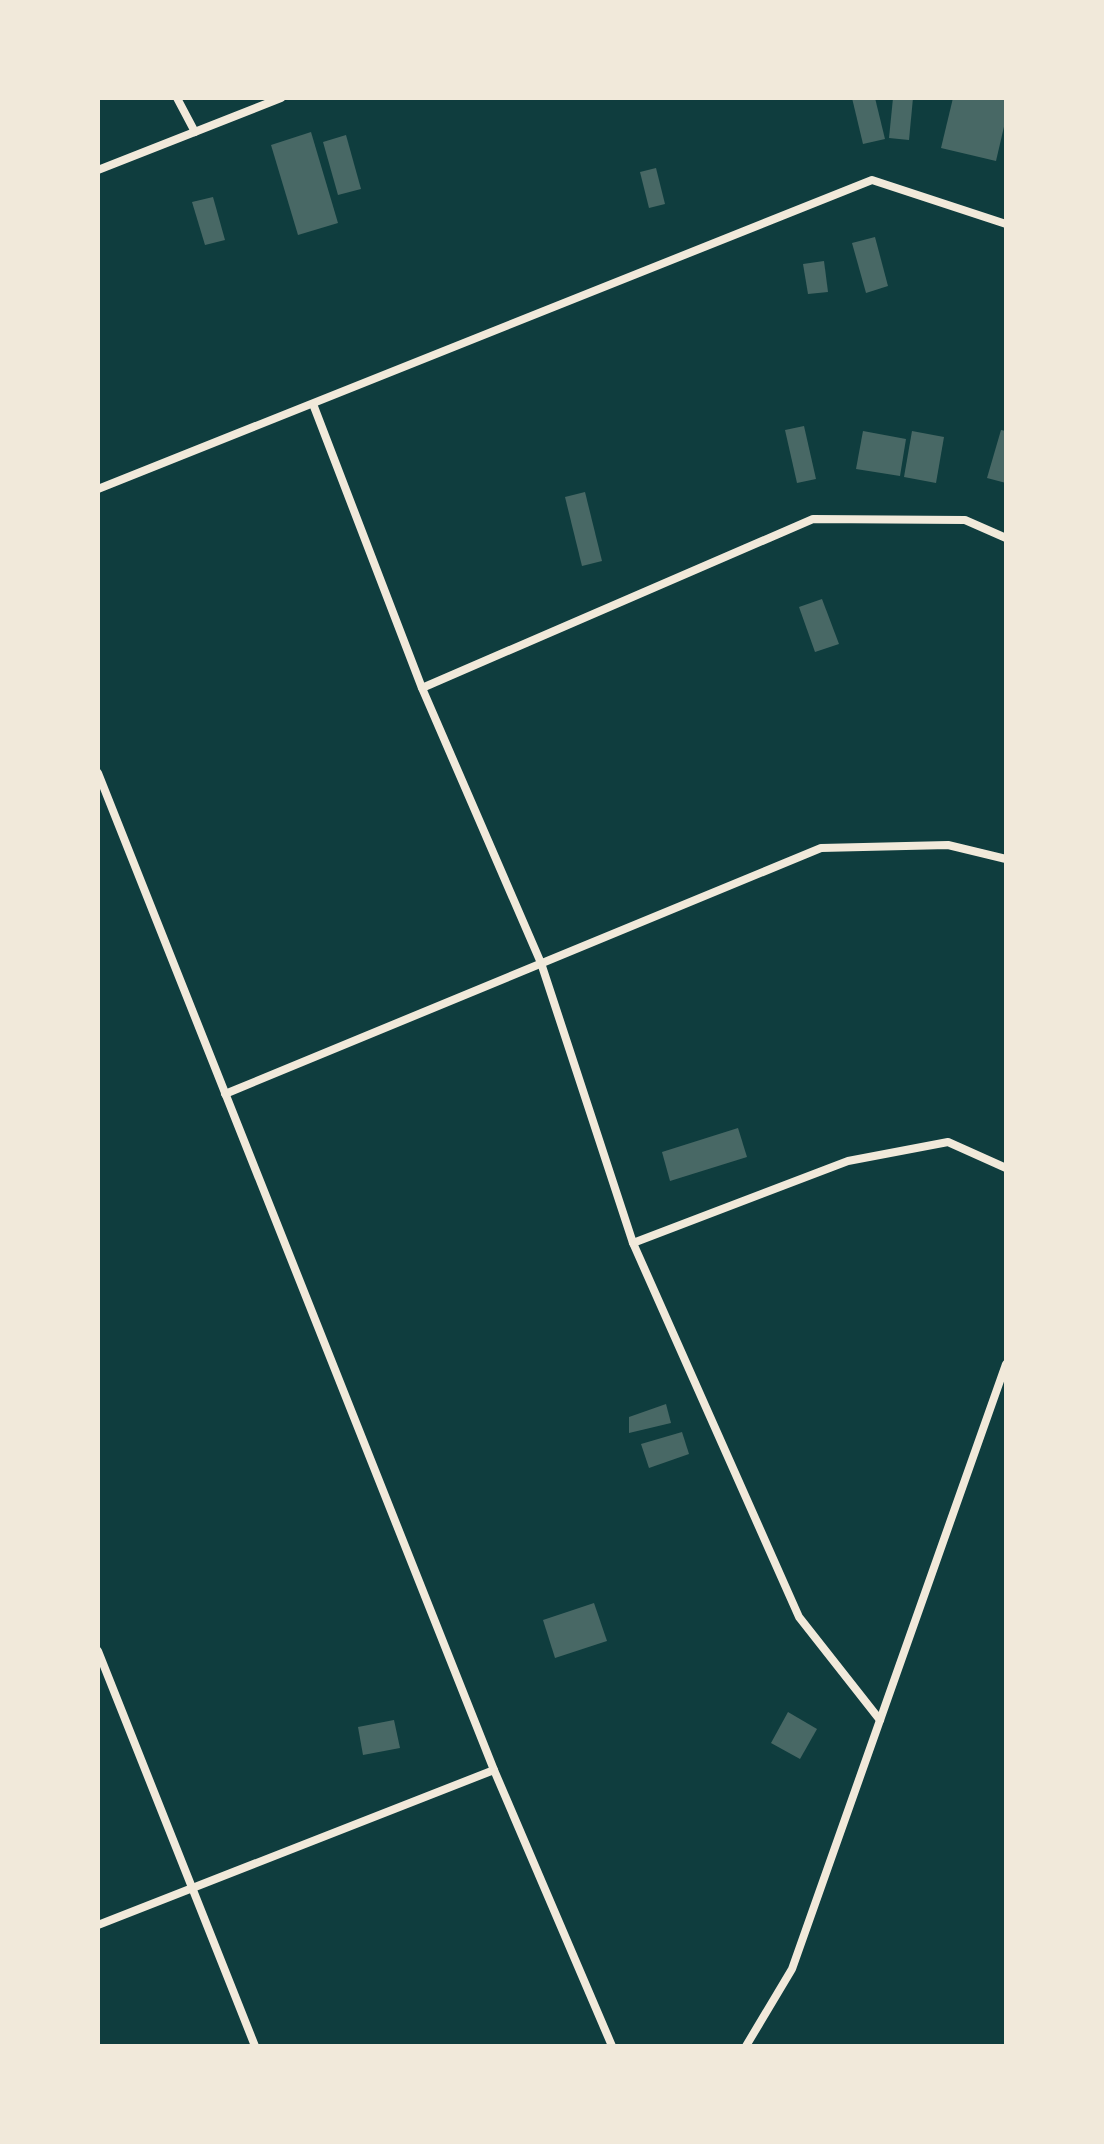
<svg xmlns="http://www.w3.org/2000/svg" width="1104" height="2144" viewBox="0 0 1104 2144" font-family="Poppins,sans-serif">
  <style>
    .building { fill: #486865 }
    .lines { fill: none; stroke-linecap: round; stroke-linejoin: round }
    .minor { stroke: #f1e9da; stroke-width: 8 }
  </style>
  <rect width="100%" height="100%" fill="#0f3d3e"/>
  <!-- building -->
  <g class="building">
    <path d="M852,98H875L885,139L863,144Z"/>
    <path d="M893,98H913L909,140L889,138Z"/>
    <path d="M953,98H1006V118L996,161L941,148Z"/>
    <path d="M311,132L338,223L298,235L271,145Z"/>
    <path d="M346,135L361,189L338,195L323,142Z"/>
    <path d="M656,168L665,204L649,208L640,172Z"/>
    <path d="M213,197L225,240L205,245L192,202Z"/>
    <path d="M875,237L888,286L866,293L852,243Z"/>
    <path d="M824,261L828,292L808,294L803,264Z"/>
    <path d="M804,426L816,479L797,483L785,430Z"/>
    <path d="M1001,430L1006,431V483L987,478Z"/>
    <path d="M863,431L906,439L900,476L856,469Z"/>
    <path d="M912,431L944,437L936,483L904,477Z"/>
    <path d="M585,492L602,561L582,566L565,497Z"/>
    <path d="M822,599L839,644L815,652L799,607Z"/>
    <path d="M738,1128L747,1157L670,1181L662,1152Z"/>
    <path d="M666,1404L671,1423L629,1433V1417Z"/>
    <path d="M682,1432L689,1454L649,1468L641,1444Z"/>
    <path d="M594,1603L607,1641L555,1658L543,1620Z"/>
    <path d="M788,1712L817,1729L800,1759L771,1743Z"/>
    <path d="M394,1720L400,1748L363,1755L358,1727Z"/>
  </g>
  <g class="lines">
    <!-- minor -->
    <g class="minor">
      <path d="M177,98L195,132"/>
      <path d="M98,170L281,98"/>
      <path d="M313,404L422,688L541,963L633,1243L799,1617L880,1720"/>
      <path d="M98,489L872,180L1006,224"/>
      <path d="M422,688L813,519L965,520L1006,538"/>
      <path d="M98,773L494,1770L612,2046"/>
      <path d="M225,1094L821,848L948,845L1006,859"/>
      <path d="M633,1243L848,1161L948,1142L1006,1168"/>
      <path d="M98,1651L255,2046"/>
      <path d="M98,1925L494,1770"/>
      <path d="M746,2046L792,1969L1006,1364"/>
    </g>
  </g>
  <!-- border -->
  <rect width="1104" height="2144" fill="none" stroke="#f1e9da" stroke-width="200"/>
</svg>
